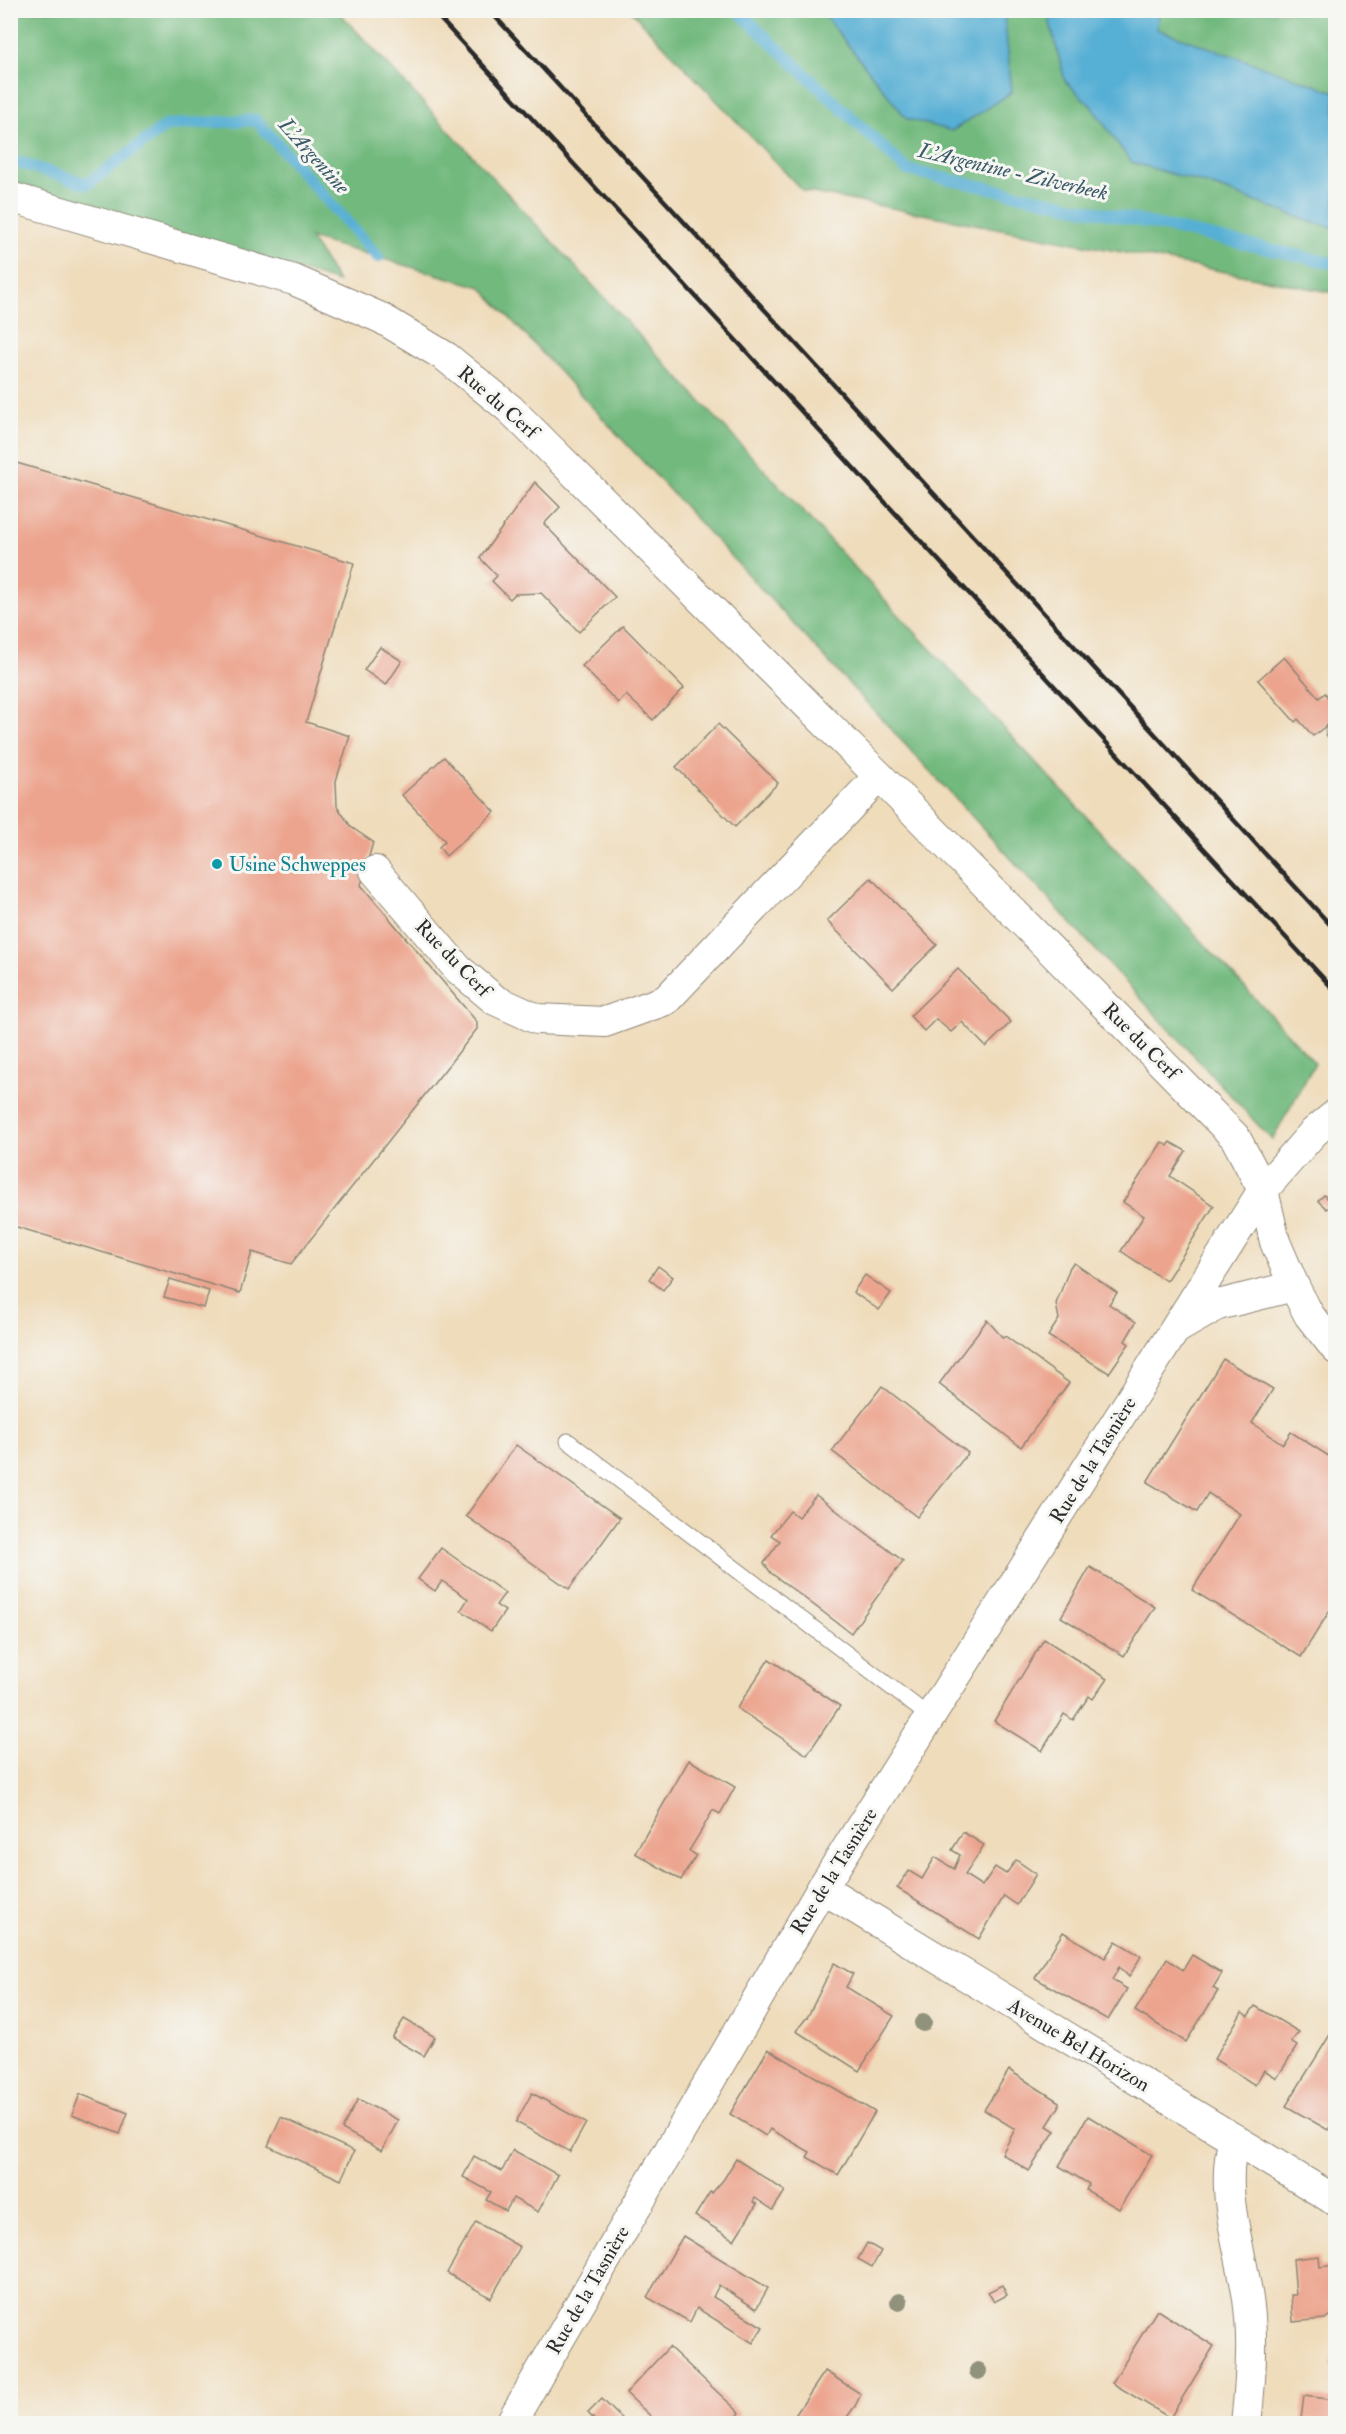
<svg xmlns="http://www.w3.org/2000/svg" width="1346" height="2434" viewBox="0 0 1346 2434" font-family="'IM FELL Double Pica',serif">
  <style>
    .forest { fill: #72b97e; stroke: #4e7254; stroke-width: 1.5 }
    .water { fill: #57afd4; stroke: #416d80; stroke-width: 1.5 }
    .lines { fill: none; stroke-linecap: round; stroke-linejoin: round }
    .stream { stroke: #57afd4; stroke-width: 12 }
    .building { fill: #eca48e }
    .service-casing { stroke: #8d8473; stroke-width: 17 }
    .minor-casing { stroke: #8d8473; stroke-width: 32 }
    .service { stroke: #fff; stroke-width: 15 }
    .minor { stroke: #fff; stroke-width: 30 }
    .rail { stroke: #2b2b2b; stroke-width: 4.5 }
    .tree { fill: #91927b }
    .culture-dot { fill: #0f9aa8; stroke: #f6f6f2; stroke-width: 2 }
    .labels { text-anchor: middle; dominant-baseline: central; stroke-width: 6; stroke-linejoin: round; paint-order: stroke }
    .street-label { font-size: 20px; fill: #2b2b2b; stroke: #f6f6f2 }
    .culture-label { font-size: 20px; fill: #0d838f; stroke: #f6f6f2; text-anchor: start }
    .water-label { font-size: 21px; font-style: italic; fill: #3a5966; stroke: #f6f6f2 }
  </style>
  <rect width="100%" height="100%" fill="#f6f6f2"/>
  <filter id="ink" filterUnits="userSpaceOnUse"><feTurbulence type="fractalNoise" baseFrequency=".0167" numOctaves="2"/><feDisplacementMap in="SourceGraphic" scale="12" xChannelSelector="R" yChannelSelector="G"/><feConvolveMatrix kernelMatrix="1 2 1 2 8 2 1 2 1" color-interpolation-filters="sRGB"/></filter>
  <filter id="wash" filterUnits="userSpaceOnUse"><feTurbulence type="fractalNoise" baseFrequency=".008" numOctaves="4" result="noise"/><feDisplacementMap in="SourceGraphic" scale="24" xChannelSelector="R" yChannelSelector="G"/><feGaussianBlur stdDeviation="1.35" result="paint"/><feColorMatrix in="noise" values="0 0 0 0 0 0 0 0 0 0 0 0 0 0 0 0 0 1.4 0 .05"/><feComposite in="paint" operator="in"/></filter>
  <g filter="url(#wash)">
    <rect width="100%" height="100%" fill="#efdcbb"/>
    <!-- forest -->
    <g class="forest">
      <path d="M10,11H338L1315,1063L1272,1140L481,287L310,238L338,282L11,182Z"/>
      <path d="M631,11H1335V293L803,191Z"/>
    </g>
    <!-- water -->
    <g class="water">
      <path d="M821,11H1004L1012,92L952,131L907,119Z"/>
      <path d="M1047,11H1159L1157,29L1335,92V227L1314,223L1210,185L1131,162L1091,106L1065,81Z"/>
    </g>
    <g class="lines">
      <!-- stream -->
      <g class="stream">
        <path d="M737,10L907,170L1336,264"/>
        <path d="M10,160L87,184L167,125L256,120L378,257"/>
      </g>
    </g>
    <g id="blocks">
      <!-- building -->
      <g class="building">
        <path d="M10,461L354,563L306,722L350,736L336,781L337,806L351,827L373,842L361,885L477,1022V1029L291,1264L252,1252L240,1293L10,1225Z"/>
        <path d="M535,482L560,507L544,524L615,597L579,632L541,593L515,594L510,599L492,581L497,576L480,558Z"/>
        <path d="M623,626L684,688L653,720L626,695L618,703L582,666Z"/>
        <path d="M380,647L402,661L386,685L364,670Z"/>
        <path d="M1284,657L1319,698L1325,693L1335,707V719L1313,736L1298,719L1295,722L1258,680Z"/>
        <path d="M718,724L778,783L735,827L676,767Z"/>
        <path d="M444,757L495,812L446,856L439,847L445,841L402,795Z"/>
        <path d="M871,878L937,945L893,988L827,921Z"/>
        <path d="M958,969L1011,1022L986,1047L962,1022L951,1032L936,1019L924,1031L910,1016Z"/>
        <path d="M1162,1142L1168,1146L1170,1142L1186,1151L1170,1176L1214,1206L1166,1281L1121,1251L1144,1216L1123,1202Z"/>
        <path d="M1324,1195L1333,1204L1327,1209L1318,1201Z"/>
        <path d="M1074,1263L1117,1293L1109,1304L1136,1322L1125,1341L1129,1344L1109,1373L1048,1336L1059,1319L1056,1304L1070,1267Z"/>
        <path d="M658,1266L673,1277L663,1290L649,1279Z"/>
        <path d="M865,1275L891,1293L879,1310L853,1292Z"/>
        <path d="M170,1279L209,1291L204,1308L164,1297Z"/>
        <path d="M987,1320L1003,1338L1005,1336L1069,1383L1021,1447L939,1384Z"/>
        <path d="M1223,1359L1273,1389L1252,1423L1283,1444L1291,1432L1335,1460V1602L1301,1657L1192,1590L1240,1514L1208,1493L1197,1512L1147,1482Z"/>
        <path d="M882,1386L968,1453L917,1517L832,1451Z"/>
        <path d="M516,1445L620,1518L569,1589L466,1516Z"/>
        <path d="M816,1495L903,1561L851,1633L771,1573L764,1563L780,1541L771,1535L790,1511L798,1517Z"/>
        <path d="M441,1548L505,1593L496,1605L505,1611L491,1631L461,1610L468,1599L442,1581L435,1591L418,1579Z"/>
        <path d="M1090,1567L1155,1607L1124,1656L1061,1617Z"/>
        <path d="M1044,1639L1107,1679L1093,1699L1089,1696L1073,1720L1064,1714L1042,1751L994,1721Z"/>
        <path d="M769,1659L840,1706L807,1755L737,1708Z"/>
        <path d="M689,1760L735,1787L720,1814L713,1810L701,1831L689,1851L696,1855L681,1880L635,1853Z"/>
        <path d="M963,1832L984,1845L965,1875L979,1884L982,1886L995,1867L1006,1874L1016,1860L1036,1874L1017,1905L1004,1896L979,1939L897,1888L909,1871L922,1879L935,1857L954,1869L960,1855L952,1850Z"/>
        <path d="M1063,1932L1105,1958L1116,1941L1141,1956L1129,1977L1119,1967L1112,1980L1127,1989L1108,2020L1035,1978Z"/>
        <path d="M1192,1955L1222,1973L1213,1988L1218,1991L1186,2042L1135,2011L1167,1959L1183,1970Z"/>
        <path d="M834,1963L853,1974L846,1987L894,2016L859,2071L796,2031L808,2016Z"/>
        <path d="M1255,2006L1299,2032L1291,2042L1297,2046L1277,2078L1264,2070L1255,2085L1214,2059L1242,2012L1248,2016Z"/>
        <path d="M404,2019L435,2037L424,2056L392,2038Z"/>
        <path d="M1331,2033L1335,2036V2118L1328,2130L1286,2106Z"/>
        <path d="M768,2049L875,2112L838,2175L807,2157L810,2152L770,2129L766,2136L730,2114Z"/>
        <path d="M1009,2070L1059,2102V2107L1047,2126L1055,2131L1029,2171L1002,2154L1015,2129L984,2110Z"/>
        <path d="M532,2093L586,2123L570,2152L516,2122Z"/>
        <path d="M80,2094L128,2113L120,2134L72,2115Z"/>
        <path d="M358,2099L398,2120L382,2151L342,2129Z"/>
        <path d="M1088,2116L1152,2155L1119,2209L1086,2190L1089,2184L1059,2166Z"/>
        <path d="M281,2117L354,2151L341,2180L268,2146Z"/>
        <path d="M513,2150L558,2175L538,2212L513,2198L506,2211L486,2200L491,2192L463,2177L474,2156L502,2171Z"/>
        <path d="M736,2159L785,2191L773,2210L755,2198L753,2202L757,2204L734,2240L695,2216L710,2192L712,2193L724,2179Z"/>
        <path d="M476,2222L520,2247L491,2298L447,2273Z"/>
        <path d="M683,2236L768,2288L756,2309L719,2285L713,2297L763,2327L753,2343L697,2308L690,2322L647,2297Z"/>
        <path d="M867,2243L881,2251L872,2267L858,2259Z"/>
        <path d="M1319,2256L1320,2267L1335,2265V2311L1325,2319L1293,2322L1291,2295H1296L1293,2259Z"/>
        <path d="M1002,2285L1007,2295L994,2302L988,2292Z"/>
        <path d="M1157,2310L1214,2346L1170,2418L1112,2383Z"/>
        <path d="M669,2347L740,2413L730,2424H659L626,2393Z"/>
        <path d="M1335,2352V2367H1331L1333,2356Z"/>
        <path d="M825,2371L861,2394L855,2406L842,2424H796L792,2420Z"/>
        <path d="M1304,2396L1335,2400V2422L1301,2419Z"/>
        <path d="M602,2399L624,2421L622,2424H598L588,2413Z"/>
        <path d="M433,2418L436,2424H423Z"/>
      </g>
    </g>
  </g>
  <g filter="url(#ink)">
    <use href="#blocks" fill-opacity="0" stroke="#8d8473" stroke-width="1.5"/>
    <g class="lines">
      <!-- service casing -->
      <g class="service-casing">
        <g id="service">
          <path d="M1333,731L1336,734"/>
          <path d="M568,1441L930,1717"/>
        </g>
      </g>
      <!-- minor casing -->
      <g class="minor-casing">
        <g id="minor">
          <path d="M10,197L294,280L381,318L446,357L510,409L879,776L1235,1137L1263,1190L1275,1242L1294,1286L1309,1315L1336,1349"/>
          <path d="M375,871L458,969L495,1000L537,1019L605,1022L666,1000L879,776"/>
          <path d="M1178,1328L1218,1305L1294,1286"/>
          <path d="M822,1888L1336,2201"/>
          <path d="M1234,2139C1217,2198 1246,2258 1250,2317C1253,2352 1250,2389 1246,2424"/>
          <path d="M510,2424L822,1888L1263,1190L1313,1133L1336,1114"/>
        </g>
      </g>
      <!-- service -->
      <use href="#service" class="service"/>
      <!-- minor -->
      <use href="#minor" class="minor"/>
      <!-- rail -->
      <g class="rail">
        <path d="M432,10L1336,992"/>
        <path d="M489,10L1336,931"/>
      </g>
    </g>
    <!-- trees -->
    <g class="tree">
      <circle cx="923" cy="2023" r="9"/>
      <circle cx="899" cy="2302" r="9"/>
      <circle cx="978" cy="2371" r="9"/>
    </g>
  </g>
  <!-- markers -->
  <circle class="culture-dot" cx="217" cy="864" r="6"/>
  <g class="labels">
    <!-- street labels -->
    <g class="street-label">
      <text transform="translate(498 402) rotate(41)">Rue du Cerf</text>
      <text transform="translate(453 958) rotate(46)">Rue du Cerf</text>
      <text transform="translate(1141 1041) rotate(45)">Rue du Cerf</text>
      <text transform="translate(1093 1460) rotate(-58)">Rue de la Tasnière</text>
      <text transform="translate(834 1871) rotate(-58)">Rue de la Tasnière</text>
      <text transform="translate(1079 2045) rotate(31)">Avenue Bel Horizon</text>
      <text transform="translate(588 2290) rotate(-60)">Rue de la Tasnière</text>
    </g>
    <!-- culture labels -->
    <g class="culture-label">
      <text x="229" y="864">Usine Schweppes</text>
    </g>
    <!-- water labels -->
    <g class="water-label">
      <text transform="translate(314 156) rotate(48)">L'Argentine</text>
      <text transform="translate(1013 172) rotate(13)">L'Argentine - Zilverbeek</text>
    </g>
  </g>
  <!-- margin -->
  <rect width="1346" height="2434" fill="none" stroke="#f6f6f2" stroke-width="36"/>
</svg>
